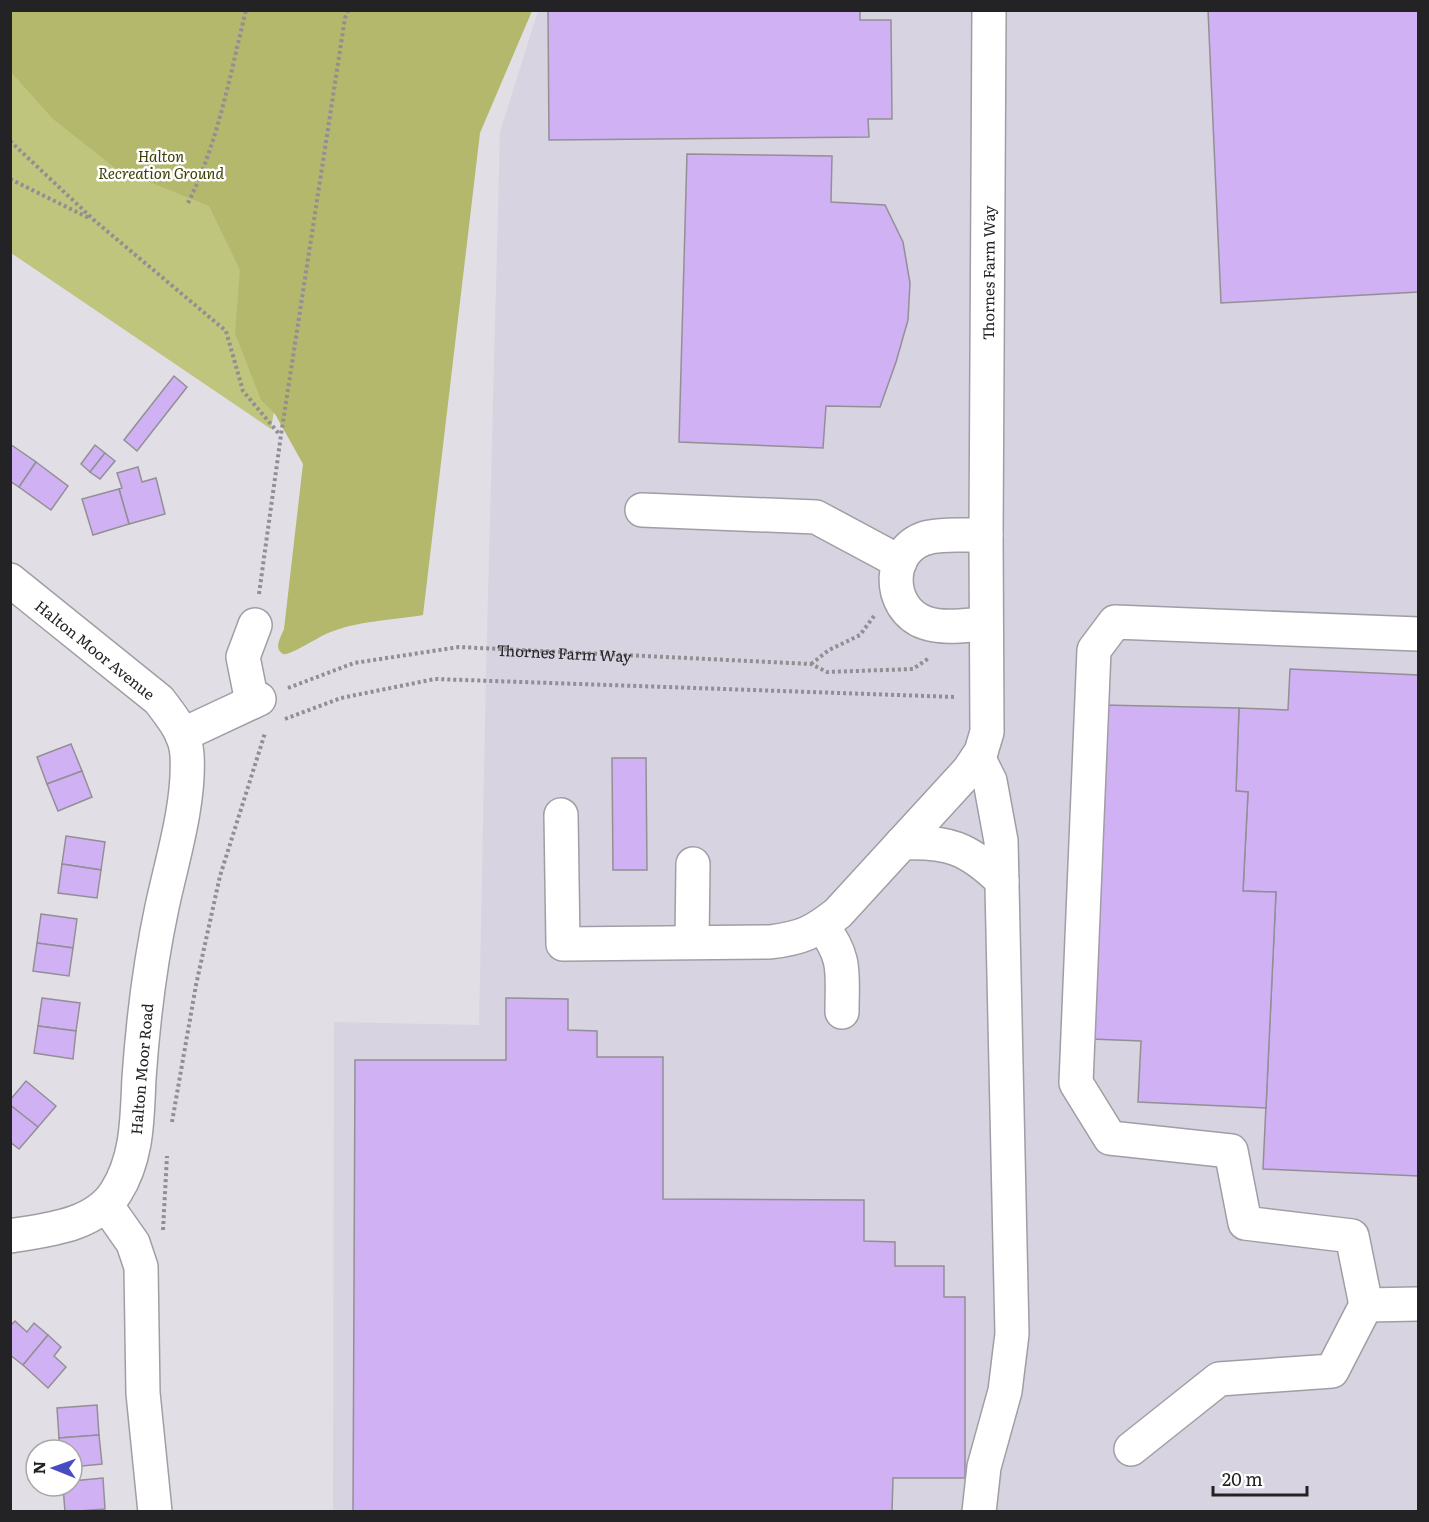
<svg xmlns="http://www.w3.org/2000/svg" width="1429" height="1522" viewBox="0 0 1429 1522" font-family="Literata,serif">
  <style>
    .built { fill: #d7d3e0 }
    .green { fill: #bfc57d }
    .forest { fill: #b3b86c }
    .building { fill: #d0b1f4; stroke: #929095; stroke-width: 1.5 }
    .lines { fill: none; stroke-linecap: round; stroke-linejoin: round }
    .minor-casing { stroke: #a09ea4; stroke-width: 36 }
    .path { stroke: #918f94; stroke-width: 4; stroke-dasharray: 3 3; stroke-linecap: butt }
    .minor { stroke: #fff; stroke-width: 33 }
    .labels { text-anchor: middle; dominant-baseline: central; stroke-width: 5; stroke-linejoin: round; paint-order: stroke }
    .park-label { font-size: 15px; font-style: italic; fill: #3e4003; stroke: #fff }
    .street-label { font-size: 15px; fill: #232224; stroke: #fff }
  </style>
  <rect width="100%" height="100%" fill="#e1dfe5"/>
  <!-- built -->
  <path class="built" d="M538,11H1418V1511L333,1512L334,1022L479,1025L486,672L500,132Z"/>
  <!-- green -->
  <path class="green" d="M11,11H340L271,429L11,253Z"/>
  <!-- forest -->
  <path class="forest" d="M11,10L532,11L480,133L423,615C393,620 357,621 328,633C320,636 288,657 283,654C273,649 281,637 284,629L303,464L275,414L261,400L235,333L240,270L209,206L115,168L53,119L11,72Z"/>
  <!-- building -->
  <g class="building">
    <path d="M548,10H860V20H891L892,119H868L869,137L549,140Z"/>
    <path d="M1208,10H1418V292L1221,303Z"/>
    <path d="M687,154L832,156L831,202L885,205L903,242L910,283L908,320L896,362L880,407L826,406L823,448L679,442Z"/>
    <path d="M174,376L187,387L137,451L124,440Z"/>
    <path d="M10,444L36,462L19,487L10,481Z"/>
    <path d="M95,445L105,453L90,472L81,464Z"/>
    <path d="M105,453L115,461L100,479L90,472Z"/>
    <path d="M36,462L68,486L51,510L19,487Z"/>
    <path d="M138,467L142,482L156,478L165,514L129,524L119,489L122,488L117,473Z"/>
    <path d="M119,489L129,524L93,535L82,499Z"/>
    <path d="M1290,669L1418,675V1176L1263,1169L1276,892L1243,891L1248,792L1236,791L1239,708L1288,710Z"/>
    <path d="M1103,705L1239,708L1236,791L1248,792L1243,891L1276,892L1266,1108L1138,1102L1141,1041L1092,1039Z"/>
    <path d="M71,744L82,771L47,784L37,757Z"/>
    <path d="M612,758H646L647,870H613Z"/>
    <path d="M82,771L92,797L58,811L47,784Z"/>
    <path d="M66,836L105,842L101,870L62,864Z"/>
    <path d="M62,864L101,870L97,898L58,893Z"/>
    <path d="M41,914L77,919L73,948L37,943Z"/>
    <path d="M37,943L73,948L69,976L33,971Z"/>
    <path d="M42,998L80,1003L76,1031L38,1026Z"/>
    <path d="M506,998L568,999V1030L597,1031V1057H663V1199L864,1200V1241L895,1242V1266H944V1297H965V1478H893L892,1512H353L355,1060H506Z"/>
    <path d="M38,1026L76,1031L73,1059L34,1053Z"/>
    <path d="M26,1081L56,1106L38,1127L10,1105V1100Z"/>
    <path d="M10,1105L38,1127L19,1149L10,1142Z"/>
    <path d="M15,1321L27,1332L34,1323L48,1335L23,1365L10,1355V1326Z"/>
    <path d="M48,1335L61,1347L54,1356L66,1367L48,1388L23,1365Z"/>
    <path d="M97,1405L99,1435L59,1438L57,1408Z"/>
    <path d="M99,1435L102,1464L72,1467V1450H60L59,1438Z"/>
    <path d="M103,1478L105,1509L65,1512L63,1486H72V1481Z"/>
  </g>
  <g class="lines">
    <!-- minor casing -->
    <g class="minor-casing">
      <g id="minor">
        <path d="M642,510L816,517L900,562"/>
        <path d="M986,535C968,536 947,533 930,537C886,546 885,609 926,623C944,629 967,625 986,624"/>
        <path id="s2" d="M10,580L159,700C171,716 186,733 187,755C190,803 172,860 162,907C150,963 143,1021 139,1078C137,1118 138,1157 116,1192C95,1226 46,1230 10,1236"/>
        <path d="M1418,634L1115,622L1094,650L1076,1083L1110,1138L1231,1151L1245,1223L1352,1236L1366,1305L1418,1304"/>
        <path d="M252,702L243,657L255,625"/>
        <path d="M182,735L259,699"/>
        <path d="M978,757L990,781L1001,841L1012,1334L1005,1391L984,1467L979,1512"/>
        <path id="s3" d="M561,815L563,944L770,942C802,938 813,933 838,913L969,770L981,752L987,732L986,535L989,10"/>
        <path d="M902,843C948,841 968,848 1002,881"/>
        <path d="M822,926C847,958 842,973 842,1012"/>
        <path d="M692,942L693,864"/>
        <path d="M105,1207L114,1216L133,1243L141,1267L143,1393L155,1512"/>
        <path d="M1131,1449L1219,1379L1332,1371L1366,1305"/>
      </g>
    </g>
    <!-- path -->
    <g class="path">
      <path d="M10,141L95,221L226,331L243,391L280,435"/>
      <path d="M10,179L89,218"/>
      <path d="M188,203C218,143 230,75 246,10"/>
      <path d="M259,594L281,435L345,18L348,10"/>
      <path d="M811,664L829,650L860,635L874,616"/>
      <path id="s1" d="M288,688L354,663L459,647L811,664L827,672L913,669L929,658"/>
      <path d="M285,719L341,698L435,679L955,697"/>
      <path d="M172,1122L196,985L220,876L265,733"/>
      <path d="M163,1230L167,1156"/>
    </g>
    <!-- minor -->
    <use href="#minor" class="minor"/>
  </g>
  <g class="labels">
    <!-- park labels -->
    <g class="park-label">
      <text x="161" y="155">Halton<tspan x="161" dy="17">Recreation Ground</tspan></text>
    </g>
    <!-- street labels -->
    <g class="street-label">
      <text stroke="none"><textPath href="#s3" startOffset="1107">Thornes Farm Way</textPath></text>
      <text stroke="none"><textPath href="#s2" startOffset="110">Halton Moor Avenue</textPath></text>
      <text stroke="none"><textPath href="#s1" startOffset="282">Thornes Farm Way</textPath></text>
      <text transform="translate(141 1069) rotate(-85)">Halton Moor Road</text>
    </g>
  </g>
  <!-- border -->
  <rect width="1429" height="1522" fill="none" stroke="#232224" stroke-width="24"/>
  <!-- north arrow -->
  <g transform="translate(54 1468) rotate(271)"><circle r="28" fill="#ffffff" stroke="#a7a7a7" stroke-width="1.5"/>
  <path d="M0-4.5L10 22L0 15L-10 22Z" fill="#484cc1"/>
  <text y="-9" font-size="16" font-weight="bold" text-anchor="middle" fill="#232224">N</text>
  </g>
  <!-- scale -->
  <path d="M1213 1486v9h94v-9" fill="none" stroke="#232224" stroke-width="3"/>
  <text x="1222" y="1486" font-size="18" fill="#232224" stroke="#ffffff" stroke-width="4.5" paint-order="stroke">20 m</text>
</svg>
